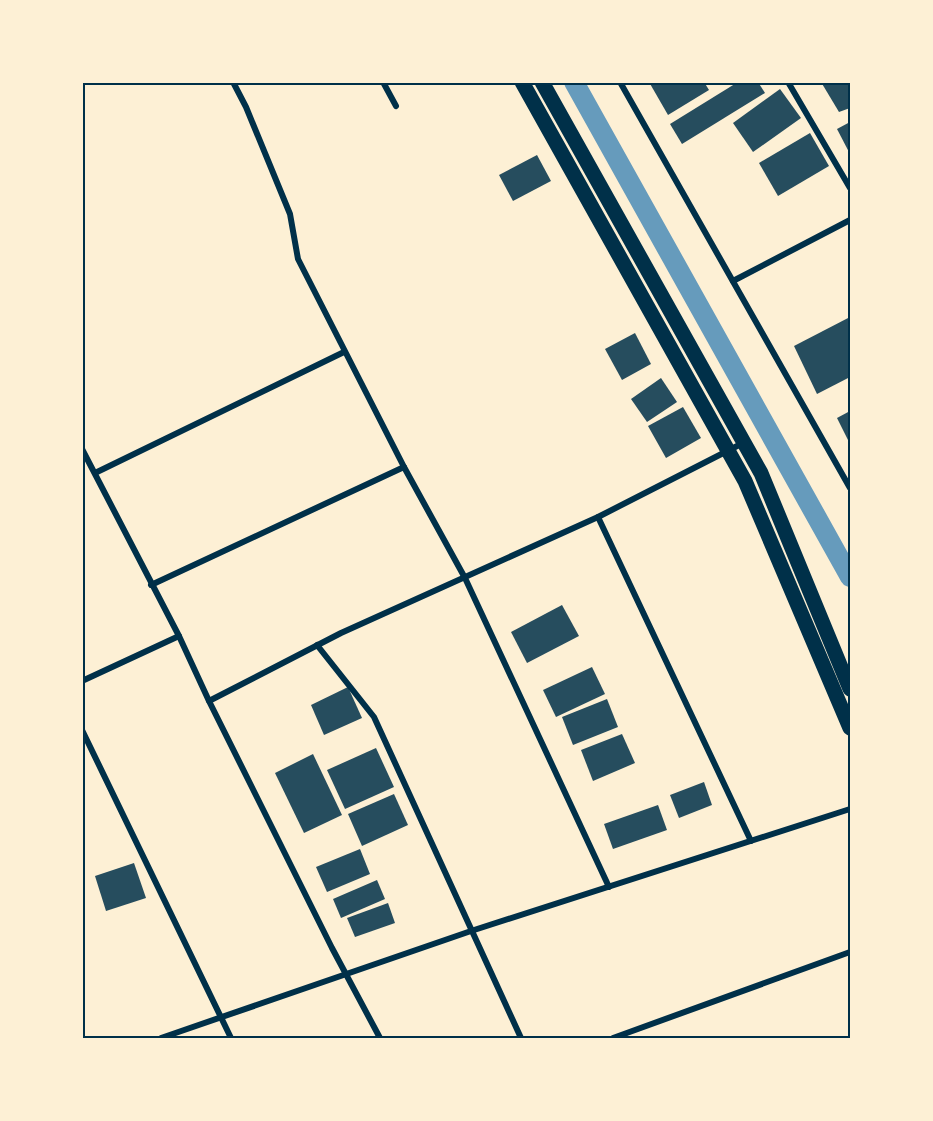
<svg xmlns="http://www.w3.org/2000/svg" width="933" height="1121" viewBox="0 0 933 1121" font-family="'Open Sans',sans-serif">
  <style>
    .lines { fill: none; stroke-linecap: round; stroke-linejoin: round }
    .canal { stroke: #669bbc; stroke-width: 20 }
    .building { fill: #264d5e }
    .minor { stroke: #003049; stroke-width: 6 }
    .primary { stroke: #003049; stroke-width: 15 }
    .neatline { fill: none; stroke: #003049; stroke-width: 2 }
  </style>
  <rect width="100%" height="100%" fill="#fdf0d5"/>
  <g class="lines">
    <!-- canal -->
    <path class="canal" d="M574,82L850,577"/>
  </g>
  <!-- building -->
  <g class="building">
    <path d="M649,82H704L709,90L668,115Z"/>
    <path d="M738,82H758L765,93L682,144L670,124Z"/>
    <path d="M821,82H850V108L839,112Z"/>
    <path d="M780,89L801,118L753,152L733,123Z"/>
    <path d="M850,122V154L837,129Z"/>
    <path d="M810,133L829,166L778,196L759,163Z"/>
    <path d="M537,155L551,181L513,201L499,175Z"/>
    <path d="M850,317V377L817,394L794,346Z"/>
    <path d="M635,333L651,364L622,380L605,349Z"/>
    <path d="M661,378L677,402L647,422L631,399Z"/>
    <path d="M683,407L701,438L666,458L648,426Z"/>
    <path d="M850,411V444L837,418Z"/>
    <path d="M562,605L579,636L527,663L511,632Z"/>
    <path d="M592,667L605,694L556,717L543,690Z"/>
    <path d="M348,687L362,718L324,735L311,705Z"/>
    <path d="M607,699L618,727L573,745L562,717Z"/>
    <path d="M622,734L635,763L593,781L581,750Z"/>
    <path d="M376,748L394,787L345,809L327,770Z"/>
    <path d="M313,754L342,815L304,833L275,773Z"/>
    <path d="M704,782L712,805L679,818L670,795Z"/>
    <path d="M394,794L408,825L362,846L348,814Z"/>
    <path d="M658,805L667,830L613,849L604,824Z"/>
    <path d="M360,849L370,874L327,892L316,867Z"/>
    <path d="M134,863L146,898L106,911L95,876Z"/>
    <path d="M377,880L385,899L341,918L333,899Z"/>
    <path d="M388,903L395,923L355,937L347,918Z"/>
  </g>
  <g class="lines">
    <!-- minor -->
    <g class="minor">
      <path d="M233,82L246,107L290,214L298,259L404,467L465,578L609,887"/>
      <path d="M383,82L396,106"/>
      <path d="M620,82L850,488"/>
      <path d="M788,82L850,188"/>
      <path d="M733,281L850,220"/>
      <path d="M82,449L179,636L209,701L332,948L380,1038"/>
      <path d="M95,473L344,352"/>
      <path d="M598,517L751,841"/>
      <path d="M151,585L404,467"/>
      <path d="M317,645L374,717L521,1038"/>
      <path d="M82,681L179,636"/>
      <path d="M209,701L341,633L598,517L743,443"/>
      <path d="M82,730L231,1038"/>
      <path d="M161,1038L471,931L850,809"/>
      <path d="M613,1038L850,952"/>
    </g>
    <!-- primary -->
    <g class="primary">
      <path d="M522,82L745,481L850,728"/>
      <path d="M542,82L761,473L850,689"/>
    </g>
  </g>
  <!-- border -->
  <rect width="933" height="1121" fill="none" stroke="#fdf0d5" stroke-width="168"/>
  <rect x="84" y="84" width="765" height="953" class="neatline"/>
</svg>
